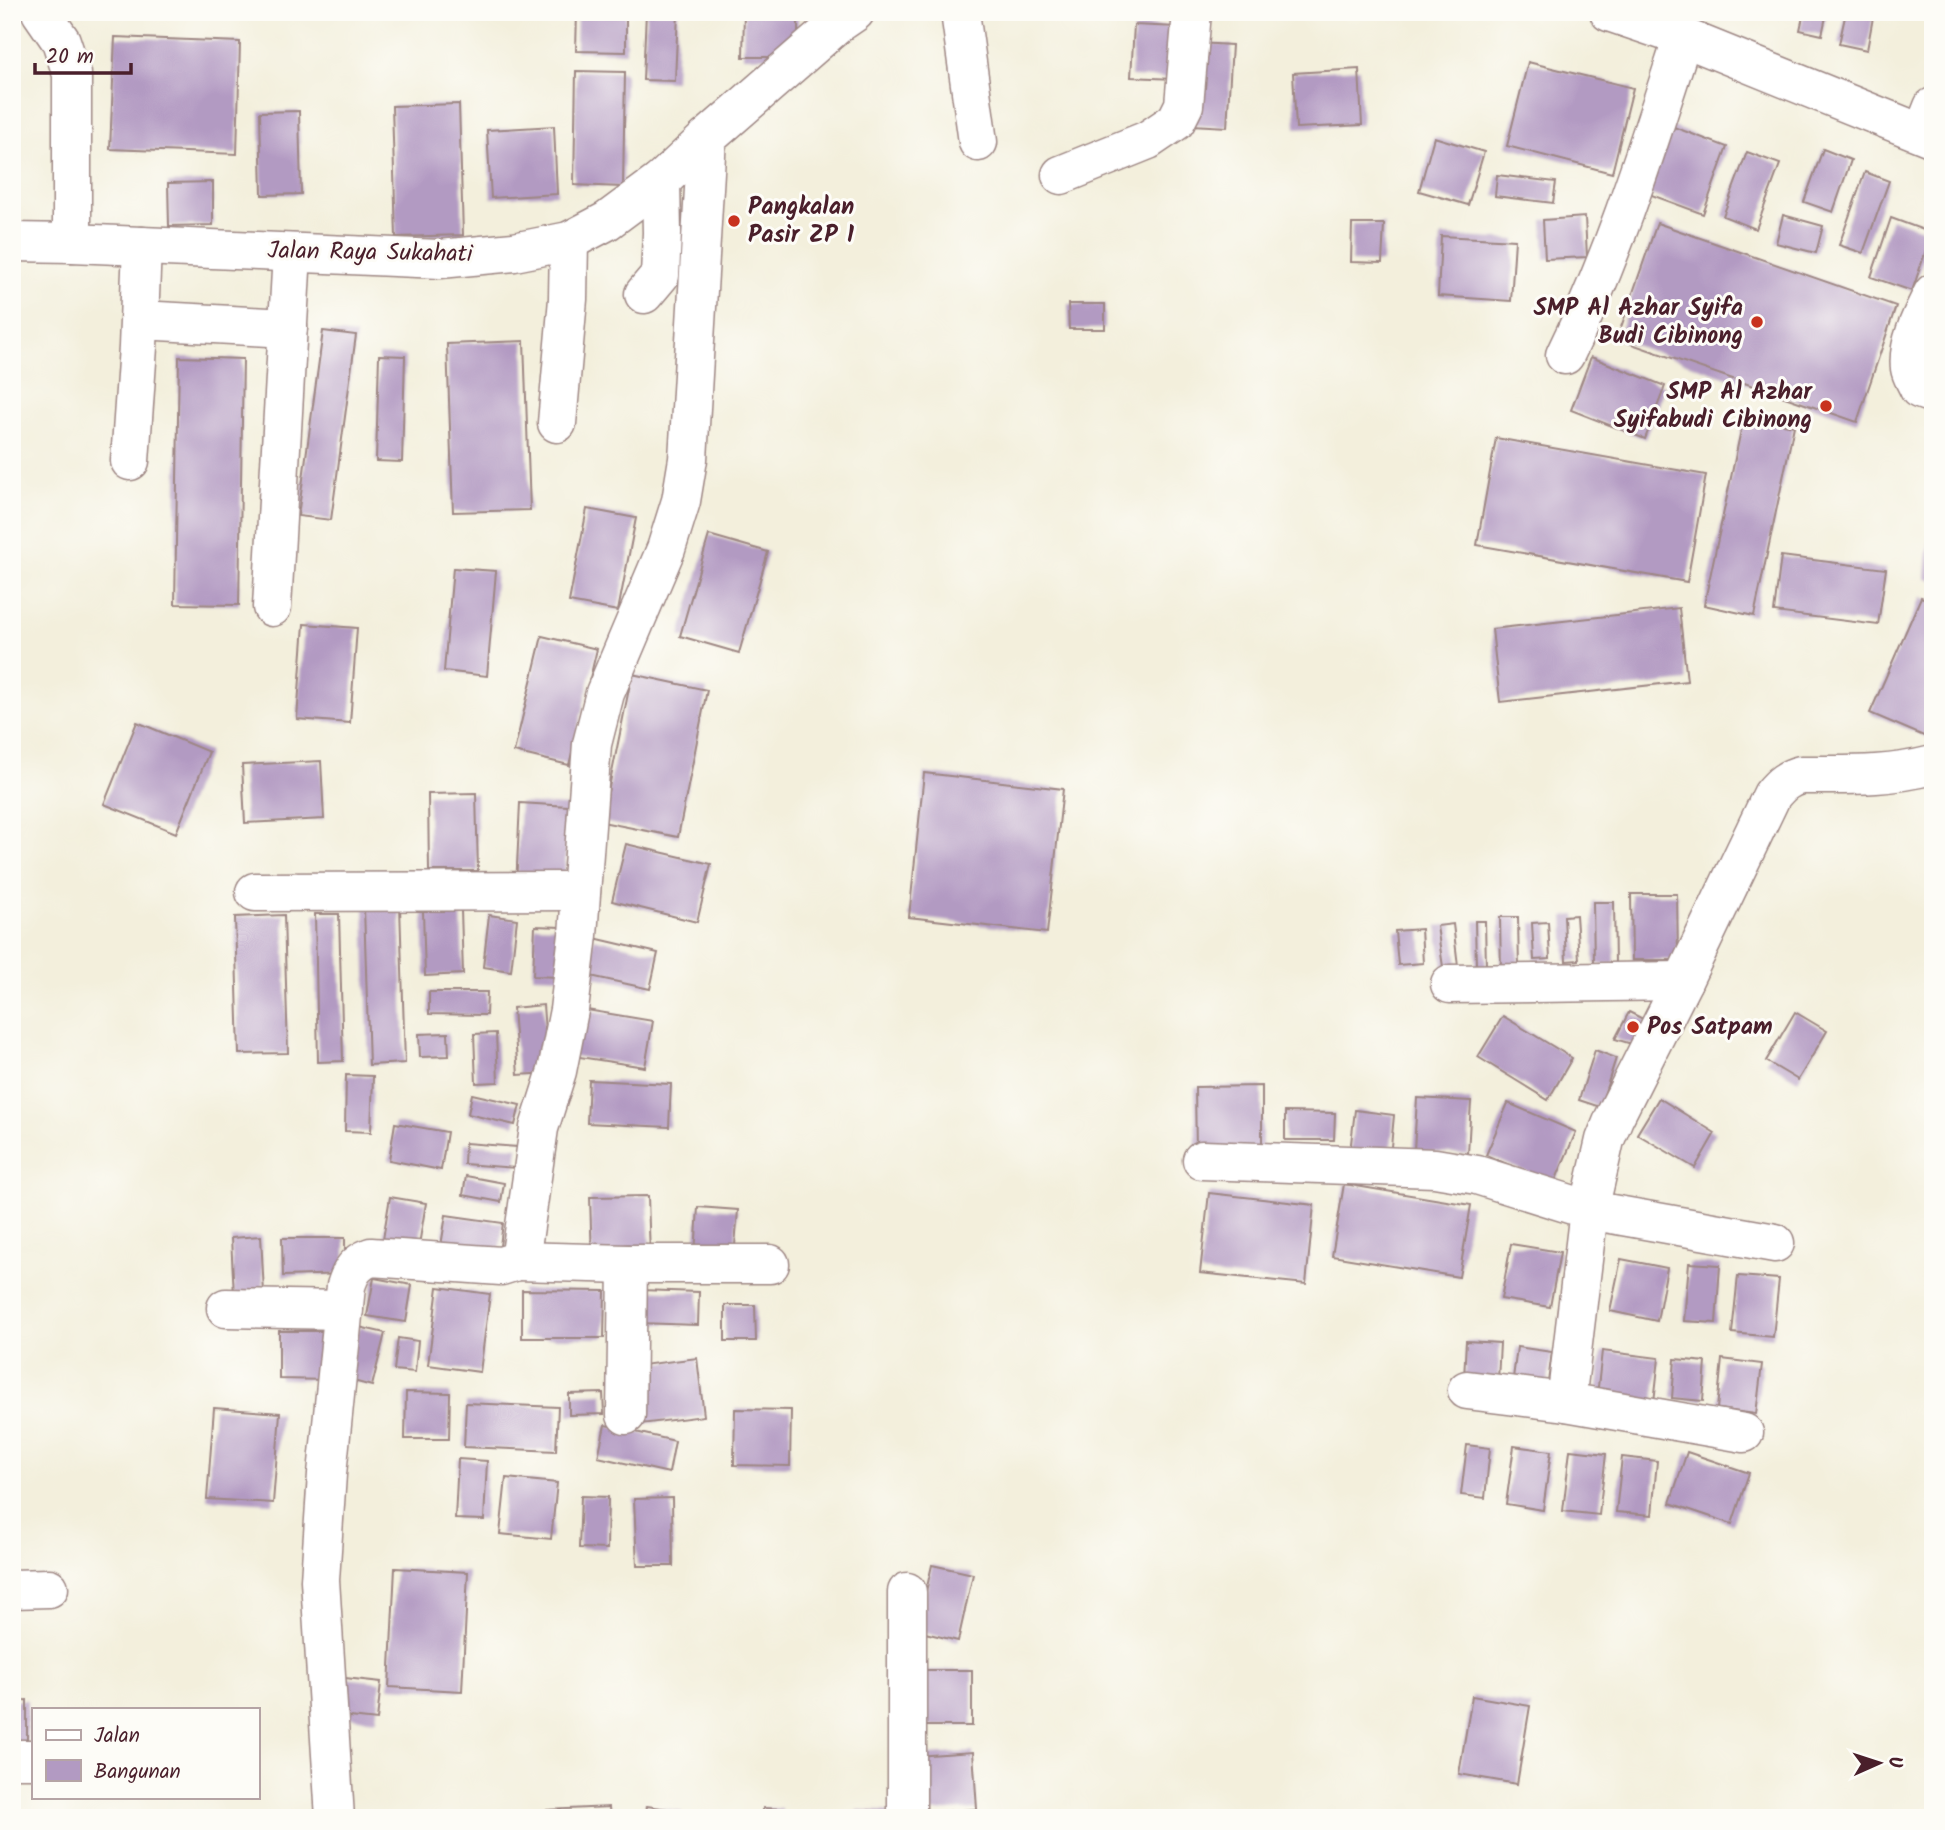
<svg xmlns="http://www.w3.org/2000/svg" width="1945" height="1830" viewBox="0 0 1945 1830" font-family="Kalam,sans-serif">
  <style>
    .building { fill: #b29ac2 }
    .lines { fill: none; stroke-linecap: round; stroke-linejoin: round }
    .minor-casing { stroke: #9e8784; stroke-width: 41 }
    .major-casing { stroke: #9e8784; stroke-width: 41 }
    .minor { stroke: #fff; stroke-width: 38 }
    .major { stroke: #fff; stroke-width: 38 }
    .poi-dot { fill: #c8321e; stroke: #fdfcf7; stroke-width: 2.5 }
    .labels { text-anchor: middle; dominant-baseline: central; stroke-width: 6; stroke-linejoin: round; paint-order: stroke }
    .poi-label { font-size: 24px; font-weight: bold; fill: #4a1f2b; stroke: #fdfcf7; text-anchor: start }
    .street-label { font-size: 24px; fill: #4a1f2b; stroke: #fdfcf7 }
  </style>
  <rect width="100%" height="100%" fill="#fdfcf7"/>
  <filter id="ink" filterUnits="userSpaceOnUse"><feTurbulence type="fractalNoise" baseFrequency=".0143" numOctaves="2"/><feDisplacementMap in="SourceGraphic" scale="14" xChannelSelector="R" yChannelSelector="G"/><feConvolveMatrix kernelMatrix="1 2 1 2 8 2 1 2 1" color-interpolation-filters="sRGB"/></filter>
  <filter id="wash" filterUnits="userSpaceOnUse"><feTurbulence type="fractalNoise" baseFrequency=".00686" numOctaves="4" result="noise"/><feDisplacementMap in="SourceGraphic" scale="28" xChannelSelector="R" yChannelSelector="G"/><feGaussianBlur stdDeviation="1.57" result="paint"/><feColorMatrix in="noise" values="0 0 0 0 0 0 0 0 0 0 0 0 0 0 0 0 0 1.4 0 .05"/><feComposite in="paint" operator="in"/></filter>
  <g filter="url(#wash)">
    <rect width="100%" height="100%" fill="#f3efdc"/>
    <g id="blocks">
      <!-- building -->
      <g class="building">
        <path d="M577,12H626V52L576,51Z"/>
        <path d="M646,12H678L675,81L643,80Z"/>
        <path d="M744,12H798V57H743Z"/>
        <path d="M1804,12H1827L1822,35L1800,30Z"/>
        <path d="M1846,12H1874L1867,50L1839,44Z"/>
        <path d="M1134,25L1177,27L1174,79L1131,77Z"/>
        <path d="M115,37L240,42L237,154L110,149Z"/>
        <path d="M1197,43L1232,45L1227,127L1192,125Z"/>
        <path d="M1528,62L1633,88L1612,173L1507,146Z"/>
        <path d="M1359,69L1362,125L1296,128L1293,73Z"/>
        <path d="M576,71L625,72L623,187L574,185Z"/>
        <path d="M459,104L463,235L396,237L392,106Z"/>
        <path d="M299,111L301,194L262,195L260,112Z"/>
        <path d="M554,126L557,194L491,198L487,130Z"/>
        <path d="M1671,126L1727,147L1703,214L1646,193Z"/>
        <path d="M1434,137L1484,152L1468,205L1419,191Z"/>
        <path d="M1823,149L1851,160L1833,212L1804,202Z"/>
        <path d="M1747,152L1780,164L1756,229L1723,216Z"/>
        <path d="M1865,172L1889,181L1863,253L1839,245Z"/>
        <path d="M1497,175L1556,182L1553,203L1495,196Z"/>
        <path d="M213,182V225L169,226L168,183Z"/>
        <path d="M1783,215L1823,226L1816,253L1776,243Z"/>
        <path d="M1585,217L1587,257L1545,259L1543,220Z"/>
        <path d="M1891,218L1932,233L1912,291L1871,277Z"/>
        <path d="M1657,223L1896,306L1857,422L1617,339Z"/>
        <path d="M1352,224H1384L1382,263L1351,262Z"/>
        <path d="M1441,236L1515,240L1511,301L1438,296Z"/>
        <path d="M1068,304H1105V329H1069Z"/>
        <path d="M323,331L356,335L331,520L298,516Z"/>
        <path d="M524,341L530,510L453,512L447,344Z"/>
        <path d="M379,355L405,356L402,462L376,461Z"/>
        <path d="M179,357L243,359L239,605L175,604Z"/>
        <path d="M1591,357L1665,386L1645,439L1571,410Z"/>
        <path d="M1744,416L1794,426L1754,616L1704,605Z"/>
        <path d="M1496,438L1706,475L1687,582L1477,545Z"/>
        <path d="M1931,503H1933V580L1926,579Z"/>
        <path d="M587,509L636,518L618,611L569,602Z"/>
        <path d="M709,535L768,552L739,653L680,636Z"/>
        <path d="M1781,556L1886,569L1878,625L1774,612Z"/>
        <path d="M453,568L496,571L487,676L444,671Z"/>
        <path d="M1921,597L1933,602V740L1870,713Z"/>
        <path d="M1679,608L1687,681L1500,702L1492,629Z"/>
        <path d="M304,624L357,628L350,723L297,719Z"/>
        <path d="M542,636L597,649L569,765L514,752Z"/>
        <path d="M632,674L707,690L678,837L602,822Z"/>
        <path d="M137,722L209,752L176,833L104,804Z"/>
        <path d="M321,761L324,819L245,823L242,765Z"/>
        <path d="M924,773L1063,789L1047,933L909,917Z"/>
        <path d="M476,793L478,871H429L428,794Z"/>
        <path d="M520,803L568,806L564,889L516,887Z"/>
        <path d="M626,844L711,864L697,922L612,901Z"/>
        <path d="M1631,894H1677L1678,960H1632Z"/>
        <path d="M1593,902H1614L1615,964H1594Z"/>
        <path d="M400,906L405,1063L369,1065L364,907Z"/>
        <path d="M461,910L463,974L425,976L423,911Z"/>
        <path d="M315,914H339L343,1061L318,1062Z"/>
        <path d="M284,915L288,1053L239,1054L235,917Z"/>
        <path d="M489,915L517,919L511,971L483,967Z"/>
        <path d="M1576,915L1579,960L1566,961L1564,916Z"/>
        <path d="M1500,917H1518L1519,971L1501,972Z"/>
        <path d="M1475,921H1485L1486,967H1476Z"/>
        <path d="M1548,922L1550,959L1534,960L1532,923Z"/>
        <path d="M1453,924L1458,966L1443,967L1437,926Z"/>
        <path d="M535,926L561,927L560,977L533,976Z"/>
        <path d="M1421,929L1423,963L1398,965L1395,931Z"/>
        <path d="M594,938L658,953L650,989L586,975Z"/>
        <path d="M429,992H487L486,1015L429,1014Z"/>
        <path d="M543,1005L548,1073L518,1075L513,1008Z"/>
        <path d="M581,1009L653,1021L645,1067L573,1056Z"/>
        <path d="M1629,1012L1647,1021L1635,1045L1615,1039Z"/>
        <path d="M1795,1012L1827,1031L1798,1080L1766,1061Z"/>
        <path d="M1503,1016L1572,1058L1548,1100L1478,1057Z"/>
        <path d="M448,1033L449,1056L420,1057L419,1034Z"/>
        <path d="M496,1033L498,1082L476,1083L474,1034Z"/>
        <path d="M1595,1050L1616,1058L1600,1107L1579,1100Z"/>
        <path d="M346,1075L373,1076L371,1132L345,1131Z"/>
        <path d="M589,1080L671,1084L669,1127L587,1123Z"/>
        <path d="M1262,1086V1151H1196L1195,1087Z"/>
        <path d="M472,1094L520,1105L515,1125L468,1114Z"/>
        <path d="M1417,1098L1471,1101L1468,1154L1414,1151Z"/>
        <path d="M1659,1098L1715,1133L1695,1168L1637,1134Z"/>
        <path d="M1508,1103L1576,1132L1554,1184L1486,1155Z"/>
        <path d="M1355,1110L1394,1115L1390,1157L1350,1152Z"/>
        <path d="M1285,1112L1335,1113L1334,1140H1285Z"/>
        <path d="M395,1123L447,1132L441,1170L389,1160Z"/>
        <path d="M465,1143L518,1147L516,1168L464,1164Z"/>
        <path d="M466,1176L504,1183L501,1202L463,1195Z"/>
        <path d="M1344,1184L1471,1205L1459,1277L1332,1256Z"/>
        <path d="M1209,1193L1314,1205L1306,1284L1200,1273Z"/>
        <path d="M648,1196L650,1257L592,1259L590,1197Z"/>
        <path d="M390,1197L426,1203L417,1257L381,1251Z"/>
        <path d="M698,1207L738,1210L734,1257L695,1255Z"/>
        <path d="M446,1215L503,1223L498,1261L440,1252Z"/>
        <path d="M261,1236L264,1293L234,1295L231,1238Z"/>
        <path d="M282,1238H345V1274L283,1276Z"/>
        <path d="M1511,1244L1560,1252L1550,1307L1501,1299Z"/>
        <path d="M1621,1259L1667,1268L1657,1321L1610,1311Z"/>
        <path d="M1689,1263L1720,1265L1716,1323L1684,1321Z"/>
        <path d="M1738,1276L1779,1279L1773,1337L1732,1333Z"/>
        <path d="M374,1278L412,1285L406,1322L367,1316Z"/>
        <path d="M438,1287L490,1294L480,1372L428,1365Z"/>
        <path d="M522,1290L605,1291L604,1338H522Z"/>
        <path d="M640,1290L699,1292L698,1325L639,1323Z"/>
        <path d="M725,1305H755L756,1341H725Z"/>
        <path d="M359,1327L385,1333L372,1386L346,1379Z"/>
        <path d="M279,1331H331V1380L279,1379Z"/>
        <path d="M398,1338L418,1341L415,1372L394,1370Z"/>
        <path d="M1466,1341L1500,1343L1498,1380L1464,1378Z"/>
        <path d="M1517,1347L1552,1352L1547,1390L1512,1386Z"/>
        <path d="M1602,1351L1659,1358L1654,1402L1597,1396Z"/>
        <path d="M697,1358L704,1416L641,1424L634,1366Z"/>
        <path d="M1675,1359L1706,1362L1703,1401L1672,1398Z"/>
        <path d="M1722,1359L1762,1364L1756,1414L1717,1409Z"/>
        <path d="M406,1392L450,1393L449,1439H405Z"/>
        <path d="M603,1393L604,1414L569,1415V1394Z"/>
        <path d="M466,1403L558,1407L556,1451L464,1447Z"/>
        <path d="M214,1408L280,1413L273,1503L207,1499Z"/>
        <path d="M735,1409L791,1410L790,1466L734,1465Z"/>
        <path d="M605,1425L675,1441L669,1473L598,1457Z"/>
        <path d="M1467,1445L1490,1448L1485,1498L1461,1495Z"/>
        <path d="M1514,1446L1551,1451L1543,1510L1506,1504Z"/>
        <path d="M1570,1450L1606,1454L1599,1515L1563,1511Z"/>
        <path d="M1687,1452L1749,1473L1732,1524L1670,1503Z"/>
        <path d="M1622,1457L1657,1461L1652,1515L1616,1512Z"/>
        <path d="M458,1459L487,1461L484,1520L455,1519Z"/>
        <path d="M506,1478L557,1483L551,1539L500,1534Z"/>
        <path d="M581,1496L608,1497L607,1549L579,1548Z"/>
        <path d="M672,1498L673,1566H637L634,1499Z"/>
        <path d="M932,1565L973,1574L958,1641L917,1631Z"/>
        <path d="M395,1568L468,1572L462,1691L389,1687Z"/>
        <rect x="916" y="1670" width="56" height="56"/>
        <path d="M345,1678L381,1682L377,1720L341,1716Z"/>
        <path d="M1472,1696L1530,1706L1517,1784L1459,1774Z"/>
        <path d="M27,1700V1749H12V1701Z"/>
        <path d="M973,1752L977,1809L919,1813L915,1756Z"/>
        <path d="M647,1806L682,1811L681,1818H645Z"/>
        <path d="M609,1807L610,1818H548L547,1810Z"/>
        <path d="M763,1808L782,1809L781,1818H763Z"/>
        <path d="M858,1810L889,1812L888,1818H858Z"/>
      </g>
    </g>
  </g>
  <g filter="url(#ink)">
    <use href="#blocks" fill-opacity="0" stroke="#9e8784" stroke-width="2"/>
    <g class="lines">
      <!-- minor casing -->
      <g class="minor-casing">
        <g id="minor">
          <path d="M41,12L61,41L72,74V243"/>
          <path d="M960,12L978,142"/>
          <path d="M1923,132L1933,107"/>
          <path d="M1061,175L1148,140L1176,121L1184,105L1192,12"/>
          <path d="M1933,293C1922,315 1907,343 1910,368C1911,375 1916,382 1919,389L1933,394"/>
          <path d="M644,294L660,275L662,233L661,181"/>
          <path d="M140,320L288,328"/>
          <path d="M1565,355C1615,253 1648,145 1683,37"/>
          <path d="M557,423L568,299L569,241"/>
          <path d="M130,461L138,347L142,246"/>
          <path d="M272,607L292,253"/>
          <path d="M255,892L581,891"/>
          <path d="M1450,984L1683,981"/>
          <path d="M1202,1160L1435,1168L1477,1175L1589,1210L1775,1243"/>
          <path d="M517,1261L628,1264H770"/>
          <path d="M226,1308L344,1310"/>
          <path d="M1467,1390L1566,1402L1744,1433"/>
          <path d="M1566,1402L1589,1210L1605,1140L1614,1118L1683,981L1772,795C1781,784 1788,778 1801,775C1849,775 1886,777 1933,765"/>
          <path d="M626,1415L628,1264"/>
          <path d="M12,1589L49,1588"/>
          <path d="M907,1592V1818"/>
          <path d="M12,1759H33"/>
          <path d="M335,1818L320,1580L327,1474L346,1286C351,1270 356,1263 371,1257L501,1266L517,1261L521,1254L539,1128L557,1071L569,1010L578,935L592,744L605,693L666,549L681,501L688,459L707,138"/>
        </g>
      </g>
      <!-- major casing -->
      <g class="major-casing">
        <g id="major">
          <path d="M1609,12L1683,37L1933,138"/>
          <path d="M12,242L72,243L440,259L514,252L569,241L607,221L661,181L707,138L839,23L855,12"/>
        </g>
      </g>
      <!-- minor -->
      <use href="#minor" class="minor"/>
      <!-- major -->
      <use href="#major" class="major"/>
    </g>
  </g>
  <!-- markers -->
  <g class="poi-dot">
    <circle cx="734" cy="221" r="7"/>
    <circle cx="1757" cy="322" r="7"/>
    <circle cx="1826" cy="406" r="7"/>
    <circle cx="1633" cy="1027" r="7"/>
  </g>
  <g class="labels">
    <!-- poi labels -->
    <g class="poi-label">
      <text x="748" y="207">Pangkalan<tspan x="748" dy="28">Pasir ZP 1</tspan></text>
      <text x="1743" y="308" text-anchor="end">SMP Al Azhar Syifa<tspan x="1743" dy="28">Budi Cibinong</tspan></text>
      <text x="1812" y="392" text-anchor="end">SMP Al Azhar<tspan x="1812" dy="28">Syifabudi Cibinong</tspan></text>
      <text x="1647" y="1027">Pos Satpam</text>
    </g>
    <!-- street labels -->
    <g class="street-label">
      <text transform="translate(370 253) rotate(1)">Jalan Raya Sukahati</text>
    </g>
  </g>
  <!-- margin -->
  <rect width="1945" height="1830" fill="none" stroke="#fdfcf7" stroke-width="42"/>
  <!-- legend -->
  <rect x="32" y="1708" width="228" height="91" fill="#fdfcf7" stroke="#b5a4a5" stroke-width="2"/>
  <rect x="46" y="1730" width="35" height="10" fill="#ffffff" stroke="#b5a4a5" stroke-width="2"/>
  <text x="94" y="1742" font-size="21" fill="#4a1f2b">Jalan</text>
  <rect x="46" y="1760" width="35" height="21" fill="#b29ac2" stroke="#b5a4a5" stroke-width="2"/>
  <text x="94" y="1778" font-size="21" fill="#4a1f2b">Bangunan</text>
  <!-- north arrow -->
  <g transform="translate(1879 1763) rotate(87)" stroke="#fdfcf7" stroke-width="5" paint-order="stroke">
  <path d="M0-5L12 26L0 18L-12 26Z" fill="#4a1f2b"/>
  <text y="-10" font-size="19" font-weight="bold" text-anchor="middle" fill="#4a1f2b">U</text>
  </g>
  <!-- scale -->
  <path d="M35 63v10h96v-10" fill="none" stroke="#4a1f2b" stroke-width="3.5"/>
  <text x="46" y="63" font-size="21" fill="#4a1f2b" stroke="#fdfcf7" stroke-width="5" paint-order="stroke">20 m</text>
</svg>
